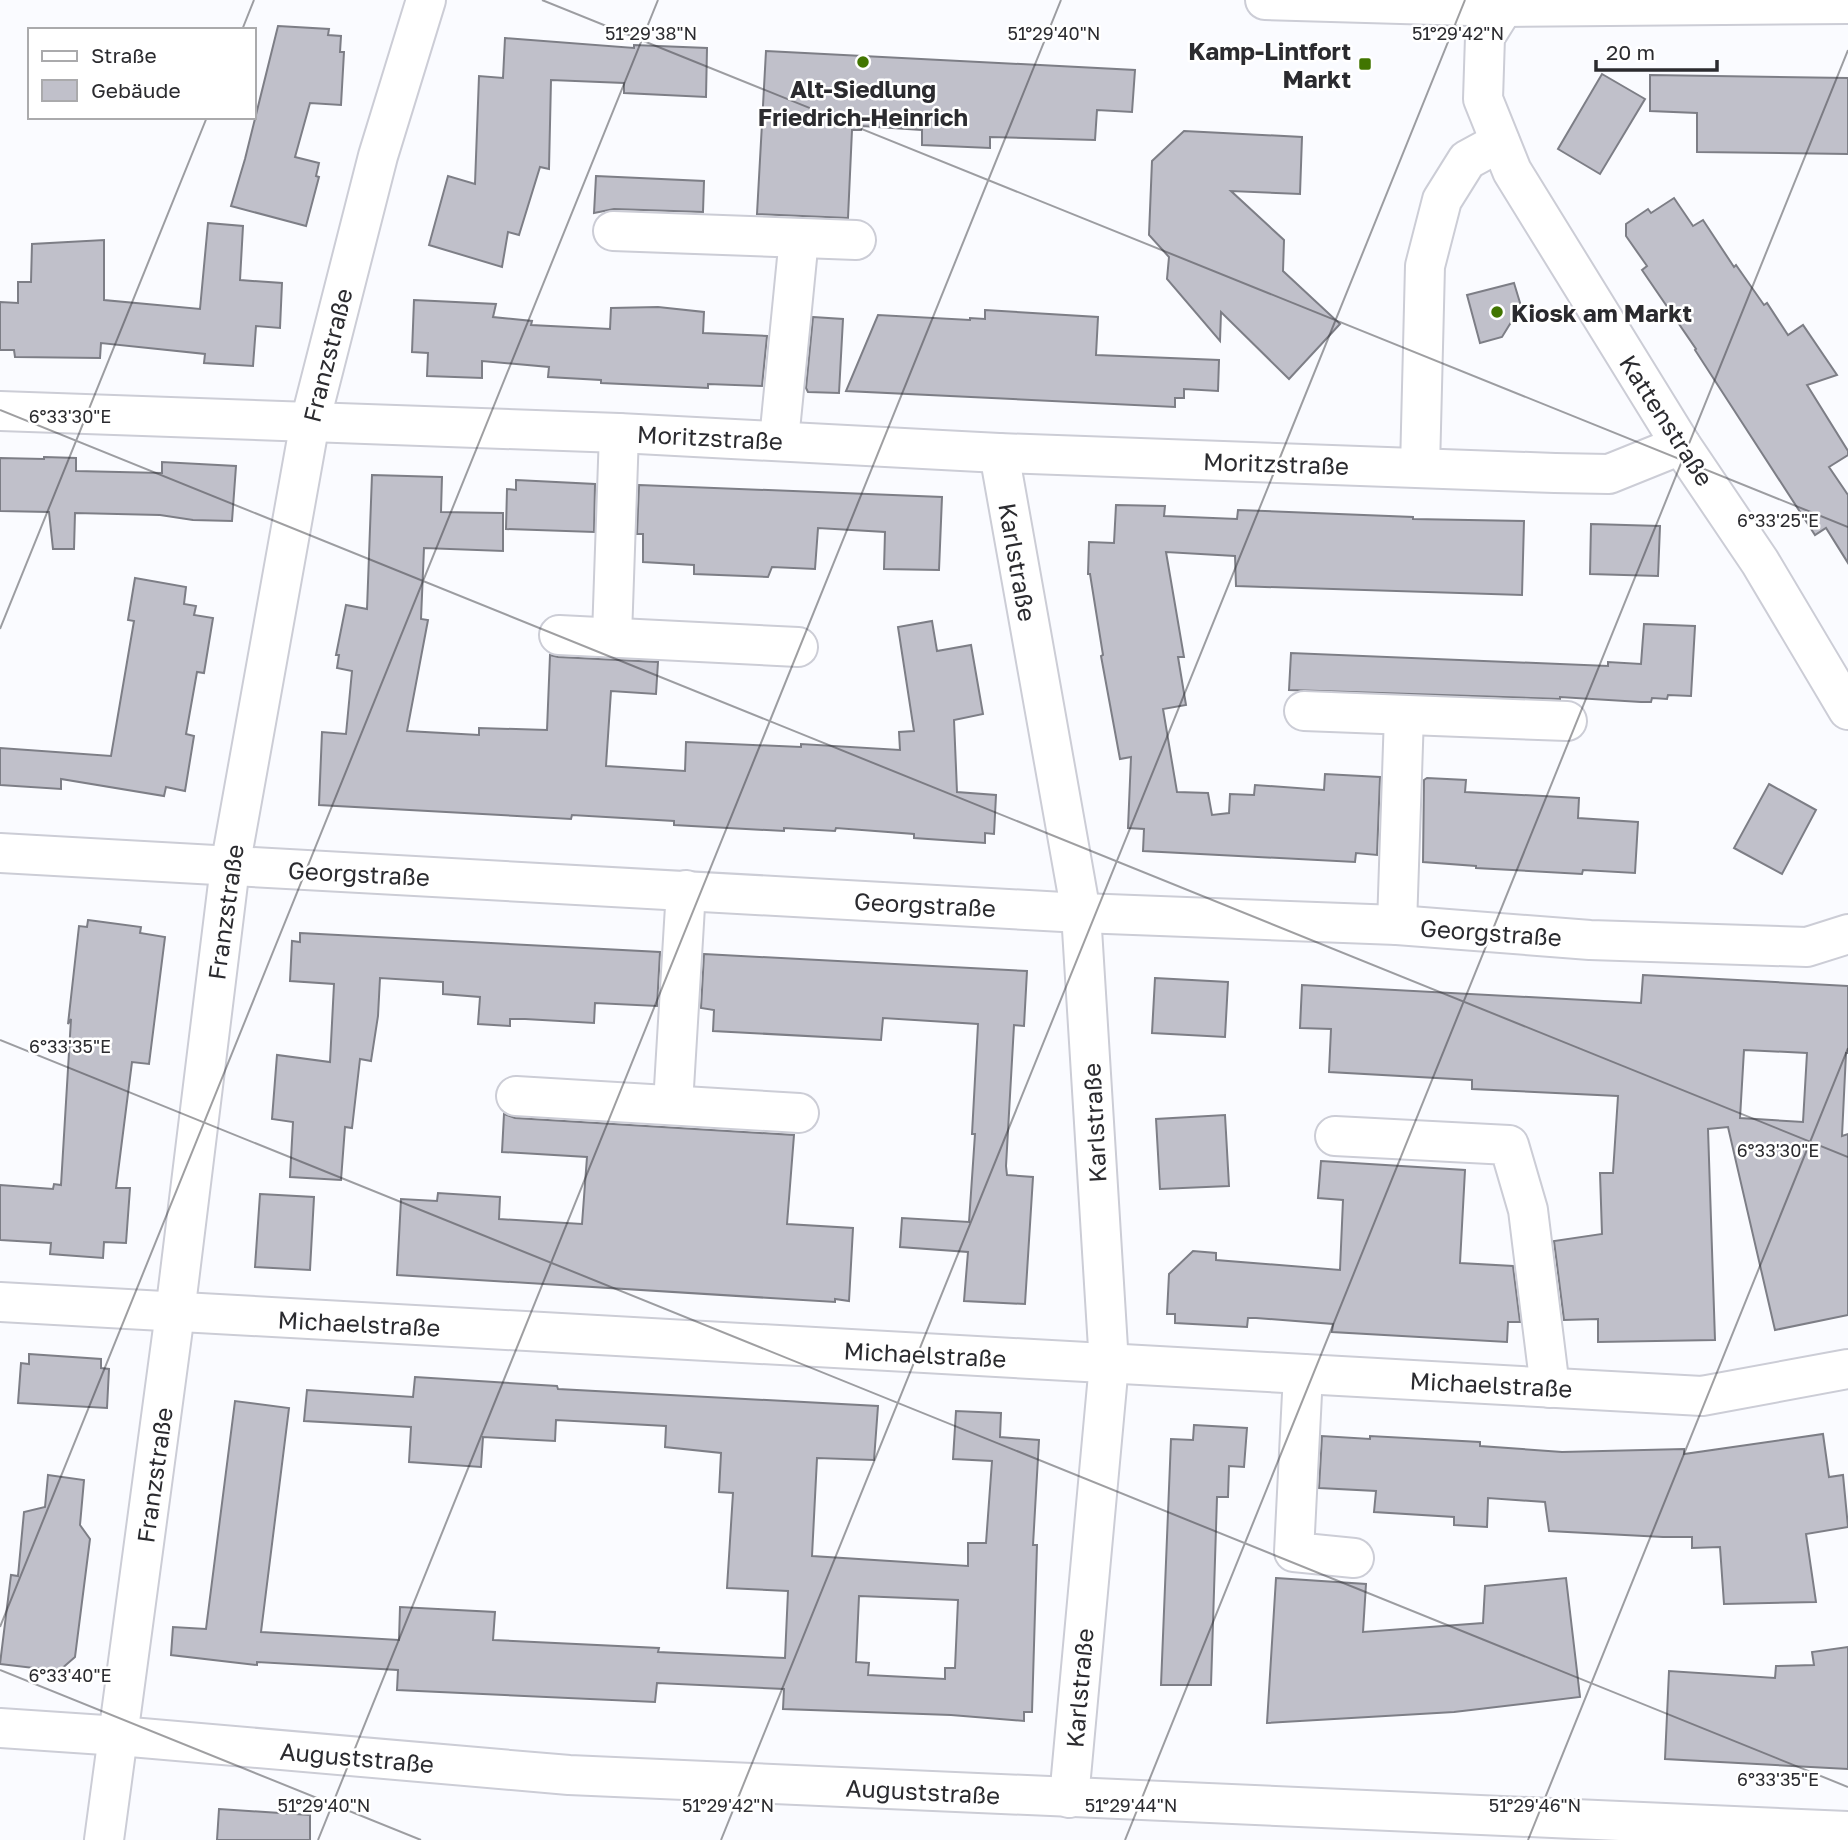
<svg xmlns="http://www.w3.org/2000/svg" width="1848" height="1840" viewBox="0 0 1848 1840" font-family="'Golos Text',sans-serif">
  <style>
    .building { fill: #c0c0ca; stroke: #7d7e86; stroke-width: 2; fill-rule: evenodd }
    .lines { fill: none; stroke-linecap: round; stroke-linejoin: round }
    .minor-casing { stroke: #cccdd6; stroke-width: 42 }
    .minor { stroke: #fff; stroke-width: 38 }
    .ticks { fill: none; stroke: #2b2b2f; stroke-width: 2; stroke-opacity: 0.45 }
    .poi-dot { fill: #417500; stroke: #fff; stroke-width: 2.5 }
    .labels { text-anchor: middle; dominant-baseline: central; stroke-width: 5; stroke-linejoin: round; paint-order: stroke }
    .poi-label { font-size: 24px; font-weight: bold; fill: #2b2b2f; stroke: #fff; text-anchor: end }
    .street-label { font-size: 24px; fill: #2b2b2f; stroke: #fff }
    .ticks-label { font-size: 18px; text-anchor: middle; fill: #2b2b2f; stroke: #fff; stroke-width: 5; stroke-linejoin: round; paint-order: stroke }
  </style>
  <rect width="100%" height="100%" fill="#fafbff"/>
  <!-- building -->
  <g class="building">
    <path d="M278,26L329,29L328,35L341,36L340,52H344L341,105L310,103L295,157L319,163L316,176L319,177L306,226L231,206L245,159Z"/>
    <path d="M505,38L634,48V45L707,48L706,97L624,93V83L551,80L549,169L540,167L519,235L508,232L502,267L429,245L448,176L475,184L479,76L503,78Z"/>
    <path d="M766,51L1135,70L1132,112L1097,110L1095,140L990,137V148L922,145V130L862,126L861,130H852L848,218L757,214Z"/>
    <path d="M1602,74L1645,99L1600,174L1558,149Z"/>
    <path d="M1650,75L1848,78V154L1697,152V113L1650,111Z"/>
    <path d="M1184,131L1302,137L1300,194L1231,191L1284,240L1283,271L1340,324L1289,379L1221,312L1220,341L1167,279L1169,257L1149,235L1152,161Z"/>
    <path d="M596,176L704,181L703,212L614,209L594,213Z"/>
    <path d="M1674,198L1693,226L1703,220L1734,267L1736,265L1764,305L1767,303L1788,335L1803,325L1837,375L1807,385L1848,451V455L1829,467L1848,495V563L1826,528L1815,535L1695,350L1696,349L1642,270L1647,266L1626,236V224L1648,209L1651,213Z"/>
    <path d="M208,223L243,226L240,280L282,283L280,328L256,326L253,366L204,363L205,354L101,343L100,358L15,357L14,350H0V302L18,303V282H31L32,244L104,240V300L200,309Z"/>
    <path d="M1514,283L1521,306L1502,337L1480,343L1467,295Z"/>
    <path d="M414,300L496,304L493,317L532,321L531,325L610,329L611,308L658,307L704,312L703,333L767,336L762,386L708,384V388L601,383V380L548,377L549,367L482,361V378L427,376L428,353L412,352Z"/>
    <path d="M985,310L1098,317L1096,355L1219,360L1218,391L1184,389V398H1175V407L846,391L878,315L970,320V318L985,319Z"/>
    <path d="M813,317L843,319L839,393L808,392L806,388Z"/>
    <path d="M44,457L76,458V471L162,473V462L236,466L232,521L193,520L160,515L75,513L74,549H53L49,512L0,511V458L44,459Z"/>
    <path d="M372,475L442,477L441,512L503,513V551L424,548L421,619L428,620L407,731L479,735V728L547,730L550,655L558,657L658,662L656,694L611,691L606,766L685,771L686,742L801,747V744L900,750L899,732L914,731L898,627L932,621L937,651L971,645L983,714L954,720L957,792L996,795L994,834L985,833V843L914,838V834L836,828L835,831L784,828V831L674,825V821L572,815L571,819L319,805L322,732L346,734L352,671L337,668L339,655H336L346,605L367,609Z"/>
    <path d="M516,480L595,484L594,532L506,529L507,489L516,490Z"/>
    <path d="M639,485L942,497L939,570L884,569L885,532L818,528L815,569L772,567L768,577L694,574V565L643,562V534H637Z"/>
    <path d="M1116,505L1165,506L1164,516L1237,519L1238,510L1413,517V519L1524,521L1522,595L1236,586L1235,556L1166,552L1184,657H1178L1186,705L1163,709L1177,792L1208,793L1212,815L1229,813L1230,794L1254,795L1255,785L1324,790L1325,774L1380,777L1377,855L1356,853L1355,862L1143,851L1144,829L1128,828L1131,757L1120,759L1101,656L1103,655L1090,574H1088L1089,542L1114,543Z"/>
    <path d="M1591,524L1660,526L1658,576L1590,574Z"/>
    <path d="M135,578L186,587L184,604L196,606L194,615L213,618L204,673L197,672L186,734L194,736L185,791L166,787L164,796L61,779V789L0,785V748L111,756L134,621L128,620Z"/>
    <path d="M1644,624L1695,626L1691,696L1668,695L1667,699L1652,698L1651,702H1641L1560,697V699L1289,690L1291,653L1608,666V662L1641,664Z"/>
    <path d="M1427,778L1466,780L1465,792L1579,798L1578,818L1638,822L1635,873L1583,870L1582,874L1476,868V866L1423,862L1424,780Z"/>
    <path d="M1769,784L1816,810L1782,874L1734,848Z"/>
    <path d="M88,920L141,927L140,933L165,937L149,1064L132,1062L116,1188H130L126,1243L104,1242L103,1258L50,1254L51,1243L0,1240V1185L53,1189L54,1184L61,1185L71,1019L68,1024L79,926L87,927Z"/>
    <path d="M300,933L660,952L657,1006L595,1003L594,1023L525,1019H510V1026L478,1024L480,997L443,994V982L380,978L378,1016L371,1061L360,1059L352,1128L345,1127L341,1180L290,1177L293,1122L272,1119L277,1055L330,1062L334,984L290,981L292,941L300,942Z"/>
    <path d="M704,954L1027,971L1024,1026L1014,1025L1006,1166L1007,1175L1033,1177L1025,1304L964,1301L968,1252L900,1247L902,1218L969,1222L975,1134H972L978,1024L883,1018L881,1040L713,1031L714,1010L701,1008Z"/>
    <path d="M1643,975L1848,986V1053H1846L1842,1136L1848,1134V1315L1775,1330L1728,1127L1708,1129L1715,1340L1598,1342V1319L1564,1320L1554,1241L1602,1234L1600,1173H1613L1618,1096L1472,1089V1080L1329,1072L1331,1029L1300,1028L1302,985L1641,1003ZM1744,1050L1807,1053L1803,1122L1740,1118Z"/>
    <path d="M1155,978L1228,982L1225,1037L1152,1033Z"/>
    <path d="M504,1114L515,1118L794,1135L787,1224L853,1228L849,1301L835,1299V1302L397,1275L401,1199L437,1201L438,1193L500,1197L499,1219L582,1224L587,1157L502,1152Z"/>
    <path d="M1225,1115L1229,1186L1160,1189L1156,1119Z"/>
    <path d="M1321,1161L1465,1170L1460,1263L1513,1266L1520,1322H1508L1507,1342L1332,1332L1333,1324L1256,1318H1248L1247,1327L1175,1323V1314H1167L1169,1274L1193,1251L1216,1253V1260L1340,1270L1343,1200L1318,1198Z"/>
    <path d="M260,1194L314,1197L310,1270L255,1267Z"/>
    <path d="M29,1354L101,1359V1368L109,1369L107,1408L18,1403L21,1363L29,1364Z"/>
    <path d="M415,1377L557,1386L558,1389L878,1406L874,1460L817,1458L812,1556L968,1566V1543H986L992,1461L953,1459L956,1411L1001,1413L1000,1437L1039,1440L1033,1545H1037L1032,1712H1024V1721L951,1715L783,1709L784,1689L657,1683L655,1702L397,1690L398,1670L257,1662V1665L171,1655L173,1627L206,1629L235,1401L289,1408L261,1632L399,1640L400,1607L495,1612L493,1640L659,1648L658,1652L785,1658L788,1591L727,1588L733,1493L719,1492L721,1453L665,1447L666,1426L556,1420L555,1441L483,1437L481,1467L409,1462L411,1427L304,1421L307,1390L413,1397ZM859,1596L958,1600L955,1668H945V1679L868,1675L869,1663L856,1662Z"/>
    <path d="M1194,1425L1247,1428L1244,1467L1229,1466L1228,1497H1217L1211,1685H1161L1171,1439L1193,1440Z"/>
    <path d="M1823,1434L1829,1477L1843,1475L1848,1527L1806,1534L1816,1602L1724,1604L1720,1547L1692,1548V1537H1663L1549,1531L1545,1502L1488,1498L1487,1527L1454,1525V1517L1374,1512L1376,1491L1319,1488L1322,1436L1370,1439V1436L1480,1442V1446L1562,1452L1684,1449V1454Z"/>
    <path d="M48,1475L84,1480L80,1525L90,1539L75,1657L59,1671L0,1664L11,1575L18,1576L24,1512L45,1507Z"/>
    <path d="M1276,1578L1366,1584L1363,1632L1483,1623L1485,1586L1566,1578L1580,1697L1454,1712L1267,1723Z"/>
    <path d="M1848,1647V1769L1665,1759L1669,1671L1775,1678L1776,1666L1814,1665L1812,1652Z"/>
    <path d="M219,1809L310,1815V1840H217Z"/>
  </g>
  <g class="lines">
    <!-- minor casing -->
    <g class="minor-casing">
      <g id="minor">
        <path d="M1265,0L1505,7L1848,4"/>
        <path d="M1508,0L1485,37L1483,99L1512,171L1681,445L1760,562L1848,710"/>
        <path d="M613,231L856,240"/>
        <path d="M0,411L619,433L999,453L1555,473L1609,474L1681,445"/>
        <path d="M779,440L799,238"/>
        <path d="M999,453L1081,913L1109,1364L1069,1798"/>
        <path d="M1420,468L1425,266L1442,200L1467,160L1500,142"/>
        <path d="M559,635L798,647"/>
        <path d="M612,636L619,433"/>
        <path d="M1304,711L1567,721"/>
        <path d="M0,853L1081,913L1397,925L1590,940L1807,947L1848,934"/>
        <path d="M1397,925L1404,715"/>
        <path d="M516,1096L799,1113"/>
        <path d="M673,1104L686,890"/>
        <path d="M1335,1136L1509,1145L1528,1210L1550,1388"/>
        <path d="M0,1302L1702,1396L1848,1369"/>
        <path d="M1303,1374L1294,1552L1354,1558"/>
        <path d="M0,1728L119,1736L569,1775L1848,1831"/>
        <path d="M104,1840L175,1313L230,867L310,422L378,156L426,0"/>
      </g>
    </g>
    <!-- minor -->
    <use href="#minor" class="minor"/>
  </g>
  <!-- ticks -->
  <path class="ticks" d="M542,0L1848,527M242,30L254,0M0,410L1848,1157M0,629L207,117M0,1040L1848,1787M0,1627L658,0M0,1670L421,1840M318,1840L1061,0M721,1840L1465,0M1125,1840L1848,50M1528,1840L1848,1048"/>
  <!-- markers -->
  <g class="poi-dot">
    <circle cx="863" cy="62" r="7"/>
    <rect x="1358" y="57" width="14" height="14" rx="3.5"/>
    <circle cx="1497" cy="312" r="7"/>
  </g>
  <g class="labels">
    <!-- poi labels -->
    <g class="poi-label">
      <text x="1351" y="50">Kamp-Lintfort<tspan x="1351" dy="28">Markt</tspan></text>
      <text x="863" y="88" text-anchor="middle">Alt-Siedlung<tspan x="863" dy="28">Friedrich-Heinrich</tspan></text>
      <text x="1511" y="312" text-anchor="start">Kiosk am Markt</text>
    </g>
    <!-- street labels -->
    <g class="street-label">
      <text transform="translate(327 355) rotate(-76)">Franzstraße</text>
      <text transform="translate(1667 420) rotate(57)">Kattenstraße</text>
      <text transform="translate(710 437) rotate(3)">Moritzstraße</text>
      <text transform="translate(1276 463) rotate(2)">Moritzstraße</text>
      <text transform="translate(1018 562) rotate(80)">Karlstraße</text>
      <text transform="translate(359 873) rotate(3)">Georgstraße</text>
      <text transform="translate(925 904) rotate(3)">Georgstraße</text>
      <text transform="translate(225 912) rotate(-82)">Franzstraße</text>
      <text transform="translate(1491 932) rotate(4)">Georgstraße</text>
      <text transform="translate(1094 1123) rotate(-93)">Karlstraße</text>
      <text transform="translate(359 1323) rotate(3)">Michaelstraße</text>
      <text transform="translate(925 1354) rotate(3)">Michaelstraße</text>
      <text transform="translate(1491 1384) rotate(3)">Michaelstraße</text>
      <text transform="translate(154 1475) rotate(-82)">Franzstraße</text>
      <text transform="translate(1079 1688) rotate(-85)">Karlstraße</text>
      <text transform="translate(357 1757) rotate(5)">Auguststraße</text>
      <text transform="translate(923 1791) rotate(3)">Auguststraße</text>
    </g>
  </g>
  <g class="ticks-label">
    <text x="651" y="40">51°29'38"N</text>
    <text x="1054" y="40">51°29'40"N</text>
    <text x="1458" y="40">51°29'42"N</text>
    <text x="70" y="423">6°33'30"E</text>
    <text x="1778" y="527">6°33'25"E</text>
    <text x="70" y="1053">6°33'35"E</text>
    <text x="1778" y="1157">6°33'30"E</text>
    <text x="70" y="1682">6°33'40"E</text>
    <text x="1778" y="1786">6°33'35"E</text>
    <text x="324" y="1812">51°29'40"N</text>
    <text x="728" y="1812">51°29'42"N</text>
    <text x="1131" y="1812">51°29'44"N</text>
    <text x="1535" y="1812">51°29'46"N</text>
  </g>
  <!-- legend -->
  <rect x="28" y="28" width="228" height="91" fill="#ffffff" stroke="#aaaaac" stroke-width="2"/>
  <rect x="42" y="51" width="35" height="10" fill="#ffffff" stroke="#aaaaac" stroke-width="2"/>
  <text x="91" y="63" font-size="21" fill="#2b2b2f">Straße</text>
  <rect x="42" y="80" width="35" height="21" fill="#c0c0ca" stroke="#aaaaac" stroke-width="2"/>
  <text x="91" y="98" font-size="21" fill="#2b2b2f">Gebäude</text>
  <!-- scale -->
  <path d="M1596 60v10h121v-10" fill="none" stroke="#2b2b2f" stroke-width="3.5"/>
  <text x="1606" y="60" font-size="21" fill="#2b2b2f" stroke="#ffffff" stroke-width="5" paint-order="stroke">20 m</text>
</svg>
